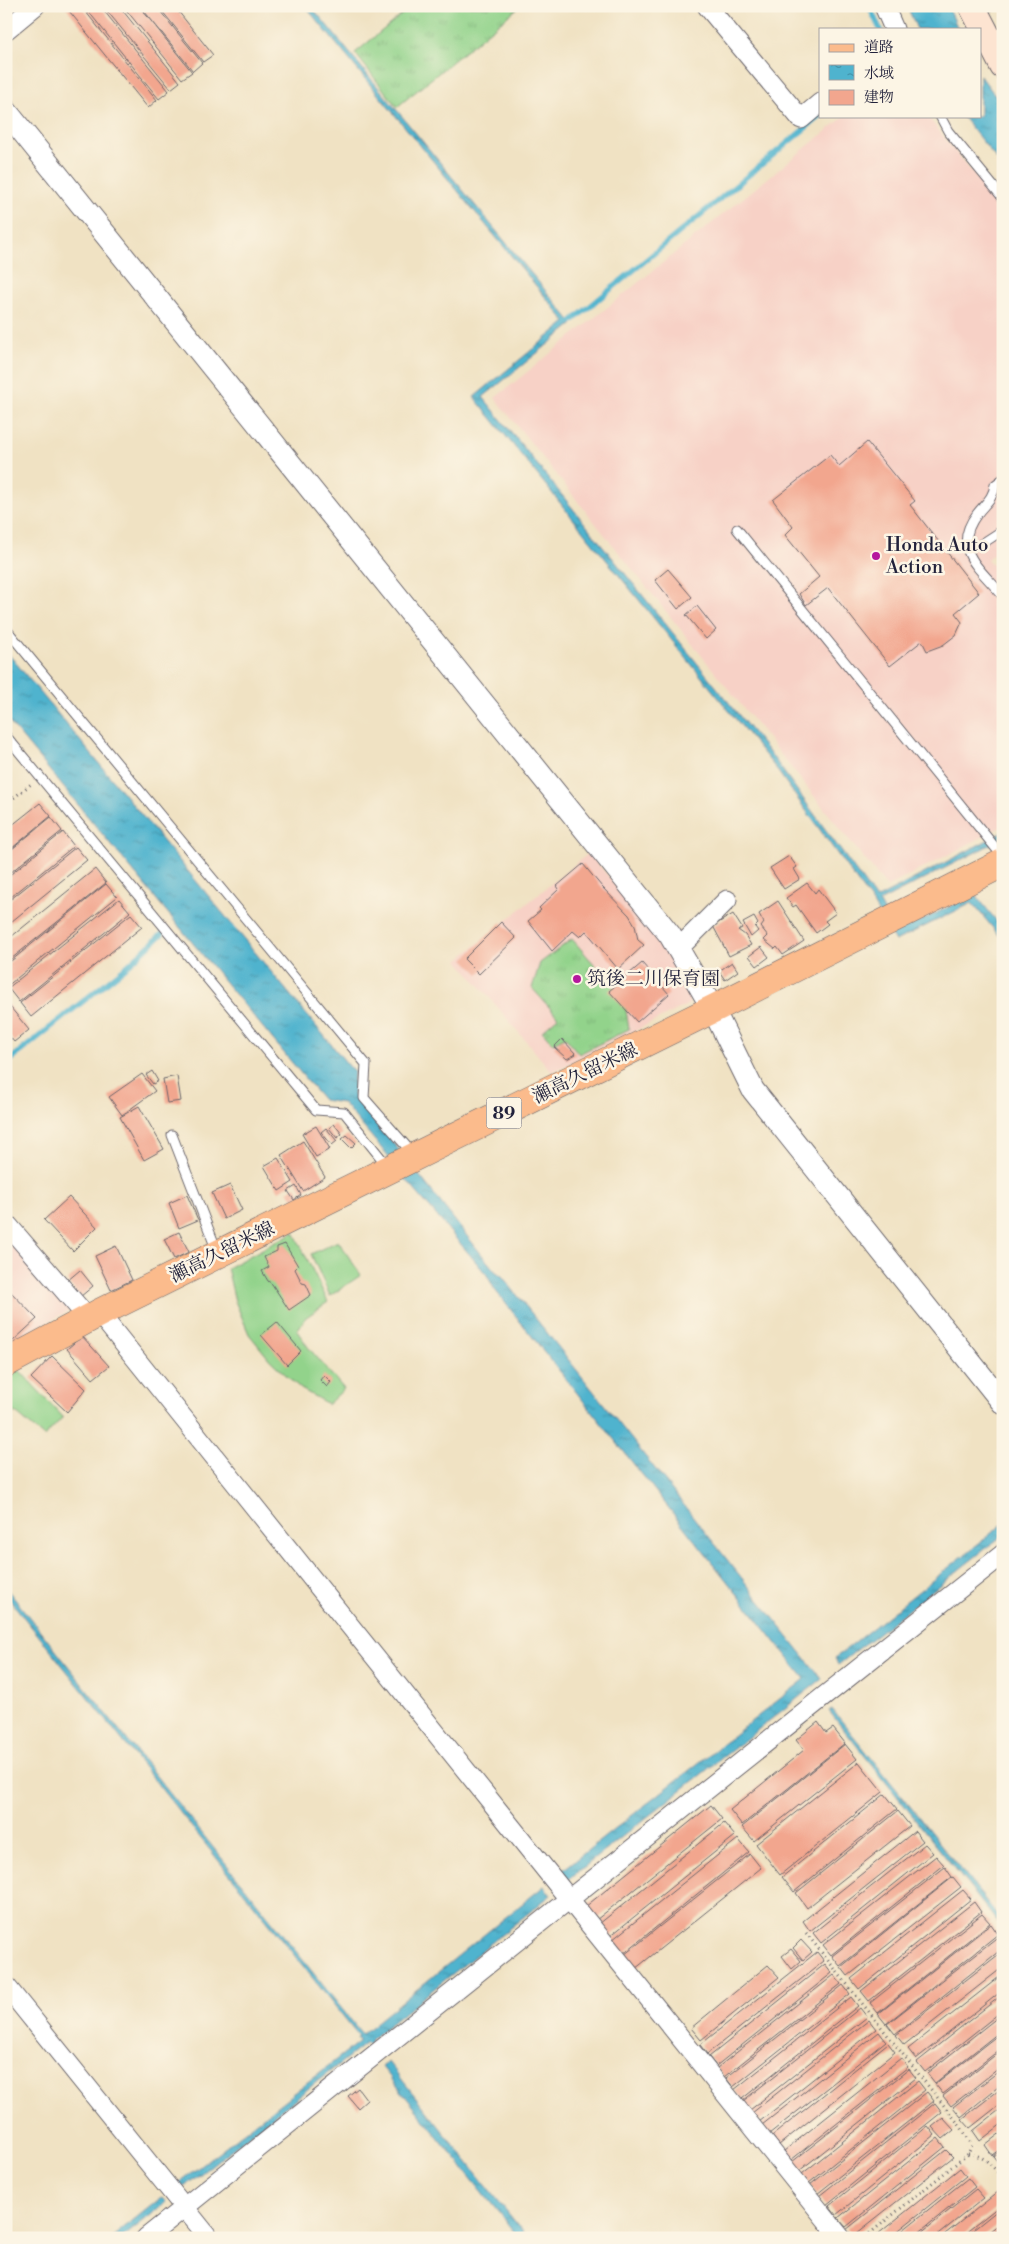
<svg xmlns="http://www.w3.org/2000/svg" width="1009" height="2244" font-family="'Libre Bodoni','Noto Serif JP',serif">
  <style>
    .built { fill: #f7d1c6 }
    .grass { fill: url(#grass-tufts); stroke: #5a7a63 }
    .garden { fill: #92d38b; stroke: #5a7a63 }
    .water { fill: url(#water-ripples); stroke: #386a84 }
    .lines { fill: none; stroke-linecap: round; stroke-linejoin: round }
    .stream { stroke: #4fb3ce; stroke-width: 5.5 }
    .building { fill: #f2a68e }
    .service-casing { stroke: #6a656b; stroke-width: 11 }
    .minor-casing { stroke: #6a656b; stroke-width: 21 }
    .tertiary-casing { stroke: #6a656b; stroke-width: 24 }
    .secondary-casing { stroke: #6a656b; stroke-width: 28 }
    .primary-casing { stroke: #6a656b; stroke-width: 29 }
    .path { stroke: #6a656b; stroke-width: 3; stroke-dasharray: 1 4; stroke-linecap: butt }
    .service { stroke: #fff; stroke-width: 9 }
    .minor { stroke: #fff; stroke-width: 19 }
    .tertiary { stroke: #fff; stroke-width: 22 }
    .secondary { stroke: #fde4d1; stroke-width: 26 }
    .primary { stroke: #fbbb8c; stroke-width: 28 }
    .poi-dot { fill: #b5179e; stroke: #fcf5e5; stroke-width: 2 }
    .labels { text-anchor: middle; dominant-baseline: central; stroke-width: 5; stroke-linejoin: round; paint-order: stroke }
    .shield { fill: #fcf5e5; stroke: #63616e; stroke-width: 1 }
    .shield-label { font-size: 18px; font-weight: bold; fill: #22223b }
    .poi-label { font-size: 19px; fill: #22223b; stroke: #fcf5e5; text-anchor: start }
    .street-label { font-size: 19px; fill: #22223b; stroke: #fcf5e5 }
  </style>
  <defs>
    <pattern id="grass-tufts" width="24" height="20" patternUnits="userSpaceOnUse" patternTransform="scale(1.25)"><rect width="24" height="20" fill="#92d38b"/><path d="M3 7l-1-3M5 7V3M7 7l1-3M15 17l-1-3M17 17v-4M19 17l1-3" fill="none" stroke="#7eb579"/></pattern>
    <pattern id="water-ripples" width="26" height="14" patternUnits="userSpaceOnUse" patternTransform="scale(1.25)"><rect width="26" height="14" fill="#4fb3ce"/><path d="M2 4q2-2 4 0t4 0M15 11q2-2 4 0t4 0" fill="none" stroke="#4191a8"/></pattern>
  </defs>
  <rect width="100%" height="100%" fill="#fcf5e5"/>
  <filter id="ink" filterUnits="userSpaceOnUse"><feTurbulence type="fractalNoise" baseFrequency=".02" numOctaves="2"/><feDisplacementMap in="SourceGraphic" scale="10" xChannelSelector="R" yChannelSelector="G"/><feConvolveMatrix kernelMatrix="1 2 1 2 8 2 1 2 1" color-interpolation-filters="sRGB"/></filter>
  <filter id="wash" filterUnits="userSpaceOnUse"><feTurbulence type="fractalNoise" baseFrequency=".0096" numOctaves="4" result="noise"/><feDisplacementMap in="SourceGraphic" scale="20" xChannelSelector="R" yChannelSelector="G"/><feGaussianBlur stdDeviation="1.12" result="paint"/><feColorMatrix in="noise" values="0 0 0 0 0 0 0 0 0 0 0 0 0 0 0 0 0 1.4 0 .05"/><feComposite in="paint" operator="in"/></filter>
  <g filter="url(#wash)">
    <rect width="100%" height="100%" fill="#f0e2c3"/>
    <!-- built -->
    <g class="built">
      <path d="M845,116H927L1003,211V548L987,559L1003,579V826L887,887L495,398Z"/>
      <path d="M589,853L654,931L691,997L689,1004L552,1072L458,960Z"/>
      <path d="M6,1239L70,1310L6,1344Z"/>
    </g>
    <!-- grass -->
    <g class="grass">
      <path d="M412,6H520L397,107L355,53Z"/>
      <path d="M572,939L624,998L629,1029L579,1054L565,1037L553,1043L542,1031L558,1017L532,988L540,963Z"/>
    </g>
    <!-- garden -->
    <g class="garden">
      <path d="M294,1232L328,1302L305,1318L297,1331L308,1347L344,1389L328,1404L301,1389L270,1360L249,1334L235,1301L227,1268Z"/>
      <path d="M338,1241L361,1275L330,1296L311,1254Z"/>
      <path d="M19,1370L63,1417L44,1437L15,1412L6,1421V1377Z"/>
    </g>
    <!-- water -->
    <g class="water">
      <path d="M305,6H311L573,324L483,397L775,760L876,899L1003,832V838L879,902L896,933L975,894L1003,929V940L972,903L895,941L872,902L774,766L474,397L566,322Z"/>
      <path d="M907,6H948L958,29H917Z"/>
      <path d="M980,75L1003,106V167L962,116H980Z"/>
      <path d="M6,651L354,1072L353,1095C403,1152 447,1212 495,1271L502,1276L822,1679L565,1882L559,1873L805,1679L495,1290L487,1275L391,1162L388,1156L343,1103L323,1100L6,718Z"/>
      <path d="M1003,1524V1535L838,1665L835,1658Z"/>
      <path d="M6,1588L362,2034L544,1886L551,1895L370,2040L371,2042L368,2045L366,2043L180,2190L176,2185L360,2041L357,2037L359,2036L6,1595Z"/>
      <path d="M832,1709L1003,1922V1929L829,1711Z"/>
      <path d="M388,2062L528,2238H519L382,2067Z"/>
      <path d="M162,2197L167,2202L122,2238H111Z"/>
    </g>
    <g class="lines">
      <!-- stream -->
      <g class="stream">
        <path d="M869,6L880,29"/>
        <path d="M571,322L820,116"/>
        <path d="M6,1063L126,967L162,934"/>
      </g>
    </g>
    <g id="blocks">
      <!-- building -->
      <g class="building">
        <path d="M65,6H81L157,100L148,108Z"/>
        <path d="M84,6H100L169,91L159,99Z"/>
        <path d="M103,6H119L180,82L171,89Z"/>
        <path d="M123,6H139L192,72L182,79Z"/>
        <path d="M140,6H156L202,63L193,71Z"/>
        <path d="M158,6H174L213,55L203,62Z"/>
        <path d="M867,442L915,501L910,505L979,593L955,613L962,622L956,635L943,645L927,651L922,641L890,666L828,588L806,605L799,594L819,577L785,535L793,527L773,500L830,455L839,466Z"/>
        <path d="M668,569L692,597L678,609L655,580Z"/>
        <path d="M697,606L716,630L706,639L686,615Z"/>
        <path d="M40,803L51,816L6,853V830Z"/>
        <path d="M51,817L62,831L6,876V854Z"/>
        <path d="M63,832L74,846L6,901V878Z"/>
        <path d="M76,847L87,860L6,926V903Z"/>
        <path d="M789,856L797,867L794,869L800,879L784,889L770,868Z"/>
        <path d="M583,864L602,887L629,915L635,925L638,940L644,945L618,969L586,931L580,937L573,931L552,951L528,921L541,910L539,908L559,889L557,886Z"/>
        <path d="M95,869L106,883L6,963V941Z"/>
        <path d="M807,883L815,893L818,889L836,913L825,921L828,924L816,933L796,905L793,907L786,898Z"/>
        <path d="M106,884L117,897L6,987V965Z"/>
        <path d="M119,899L130,912L19,1002L8,988Z"/>
        <path d="M778,901L804,941L783,955L777,947L775,949L764,940L768,936L761,927L764,923L759,914Z"/>
        <path d="M131,914L142,927L31,1017L20,1003Z"/>
        <path d="M733,914L742,928L738,930L745,935L751,945L729,956L713,926Z"/>
        <path d="M754,917L758,924L755,927L758,931L751,937L743,923Z"/>
        <path d="M501,922L516,938L479,974L464,959Z"/>
        <path d="M761,947L769,957L757,966L749,956Z"/>
        <path d="M732,962L738,971L725,980L719,971Z"/>
        <path d="M642,963L669,994L637,1022L609,991Z"/>
        <path d="M6,1002L29,1030L14,1042L6,1032Z"/>
        <path d="M562,1039L576,1054L567,1059L554,1047Z"/>
        <path d="M152,1071L158,1081L153,1084L146,1075Z"/>
        <path d="M142,1074L155,1091L122,1115L109,1097Z"/>
        <path d="M177,1076L181,1101L167,1103L163,1079Z"/>
        <path d="M139,1106L164,1149L144,1160L120,1117Z"/>
        <path d="M334,1124L342,1134L337,1138L329,1128Z"/>
        <path d="M316,1126L330,1149L316,1157L302,1134Z"/>
        <path d="M326,1128L337,1141L332,1145L321,1132Z"/>
        <path d="M347,1135L356,1143L351,1148L342,1139Z"/>
        <path d="M303,1141L325,1177L303,1191L281,1155Z"/>
        <path d="M278,1158L293,1182L279,1191L264,1166Z"/>
        <path d="M230,1185L242,1210L224,1219L212,1193Z"/>
        <path d="M296,1186L301,1195L294,1200L288,1191Z"/>
        <path d="M187,1195L198,1220L179,1228L169,1203Z"/>
        <path d="M69,1197L97,1227L73,1251L44,1220Z"/>
        <path d="M179,1232L189,1252L174,1259L164,1239Z"/>
        <path d="M285,1244L298,1266L295,1269L302,1283L306,1284L311,1295L289,1310L272,1284L268,1281L262,1271L269,1267L264,1257L277,1251V1247Z"/>
        <path d="M116,1246L132,1280L111,1290L95,1256Z"/>
        <path d="M80,1270L93,1286L80,1297L67,1281Z"/>
        <path d="M6,1287L37,1319L13,1341L6,1334Z"/>
        <path d="M277,1322L301,1351L287,1365L261,1335Z"/>
        <path d="M82,1336L109,1366L93,1379L67,1349Z"/>
        <path d="M52,1356L86,1389L67,1412L31,1378Z"/>
        <path d="M324,1375L331,1382L327,1387L320,1380Z"/>
        <path d="M818,1722L826,1733L833,1728L845,1743L742,1825L730,1810L804,1750L796,1740Z"/>
        <path d="M845,1744L857,1759L754,1841L742,1827Z"/>
        <path d="M859,1762L883,1792L780,1875L756,1844Z"/>
        <path d="M885,1794L897,1809L794,1892L782,1877Z"/>
        <path d="M711,1805L722,1819L596,1920L585,1907Z"/>
        <path d="M898,1811L910,1826L807,1908L796,1893Z"/>
        <path d="M724,1823L735,1836L609,1937L599,1924Z"/>
        <path d="M915,1831L923,1841L810,1931L803,1921Z"/>
        <path d="M738,1839L749,1852L623,1954L612,1940Z"/>
        <path d="M925,1844L933,1853L821,1943L813,1933Z"/>
        <path d="M750,1854L761,1868L635,1969L624,1955Z"/>
        <path d="M936,1856L944,1865L831,1955L823,1945Z"/>
        <path d="M945,1867L952,1877L840,1966L832,1956Z"/>
        <path d="M953,1877L961,1887L848,1976L841,1967Z"/>
        <path d="M963,1890L971,1899L859,1989L851,1979Z"/>
        <path d="M974,1902L981,1912L869,2001L861,1991Z"/>
        <path d="M982,1914L990,1923L878,2013L870,2003Z"/>
        <path d="M991,1924L998,1934L886,2024L878,2014Z"/>
        <path d="M1000,1935L1003,1939V1948L895,2034L887,2024Z"/>
        <path d="M801,1940L812,1952L803,1960L793,1948Z"/>
        <path d="M791,1949L801,1961L792,1969L782,1956Z"/>
        <path d="M1003,1951V1967L904,2045L896,2035Z"/>
        <path d="M817,1952L824,1961L707,2054L700,2045Z"/>
        <path d="M825,1964L832,1973L716,2066L709,2057Z"/>
        <path d="M768,1965L779,1977L701,2040L691,2028Z"/>
        <path d="M1003,1974V1990L916,2059L908,2049Z"/>
        <path d="M834,1975L841,1984L724,2077L717,2068Z"/>
        <path d="M843,1985L850,1994L733,2087L726,2078Z"/>
        <path d="M1003,1994V2010L925,2072L917,2062Z"/>
        <path d="M851,1997L858,2006L742,2099L734,2090Z"/>
        <path d="M860,2008L867,2017L750,2110L743,2101Z"/>
        <path d="M1003,2013V2029L935,2083L927,2073Z"/>
        <path d="M869,2020L876,2029L759,2122L752,2113Z"/>
        <path d="M1003,2031V2047L943,2094L935,2084Z"/>
        <path d="M879,2032L886,2041L769,2134L762,2125Z"/>
        <path d="M888,2043L895,2052L779,2145L772,2136Z"/>
        <path d="M1003,2049V2065L951,2106L943,2096Z"/>
        <path d="M901,2058L908,2067L791,2160L784,2151Z"/>
        <path d="M1003,2068V2083L961,2117L953,2107Z"/>
        <path d="M909,2069L916,2078L799,2171L792,2162Z"/>
        <path d="M918,2081L925,2090L809,2183L802,2174Z"/>
        <path d="M1003,2087V2102L970,2128L962,2119Z"/>
        <path d="M358,2088L367,2100L358,2108L348,2096Z"/>
        <path d="M927,2092L934,2101L817,2194L810,2185Z"/>
        <path d="M935,2103L942,2112L826,2205L819,2196Z"/>
        <path d="M1003,2107V2123L980,2141L973,2131Z"/>
        <path d="M943,2118L954,2130L943,2139L932,2127Z"/>
        <path d="M928,2126L935,2135L836,2215L829,2206Z"/>
        <path d="M1003,2131V2147L992,2155L985,2145Z"/>
        <path d="M938,2138L945,2147L846,2227L838,2218Z"/>
        <path d="M1003,2148V2165L1001,2166L993,2156Z"/>
        <path d="M946,2150L953,2157L852,2237L846,2230Z"/>
        <path d="M960,2168L966,2176L889,2238H873Z"/>
        <path d="M968,2178L975,2187L912,2238H893Z"/>
        <path d="M1003,2188V2203L959,2238H940Z"/>
        <path d="M976,2189L984,2198L934,2238H915Z"/>
        <path d="M1003,2206V2221L981,2238H963Z"/>
        <path d="M1003,2224V2238H986Z"/>
      </g>
    </g>
  </g>
  <g filter="url(#ink)">
    <use href="#blocks" fill-opacity="0" stroke="#6a656b" stroke-width="1"/>
    <g class="lines">
      <defs>
        <g id="service">
          <path d="M940,116L948,131L1003,198"/>
          <path d="M1003,479L995,485C993,499 985,503 977,514C950,550 980,568 1003,596"/>
          <path d="M737,529L1003,857"/>
          <path d="M980,545L1003,530"/>
          <path d="M6,629L366,1064L364,1098L414,1155"/>
          <path d="M6,736L316,1110L344,1112L389,1168"/>
          <path d="M172,1135L217,1251"/>
        </g>
        <g id="minor">
          <path d="M707,6L801,119L820,103"/>
          <path d="M884,6L894,29"/>
          <path d="M6,30L35,6"/>
          <path d="M678,949L727,900"/>
          <path d="M6,1223L88,1318"/>
          <path d="M99,1313L841,2238"/>
          <path d="M6,1986L209,2238"/>
          <path d="M146,2238L568,1900L1003,1554"/>
        </g>
        <path id="tertiary" d="M6,111L670,935L713,1009L753,1090L1003,1403"/>
        <path id="secondary" d="M972,6L1003,66"/>
        <path id="primary" d="M6,1363L99,1313L713,1009L1003,863"/>
      </defs>
      <!-- service casing -->
      <use href="#service" class="service-casing"/>
      <!-- minor casing -->
      <use href="#minor" class="minor-casing"/>
      <!-- tertiary casing -->
      <use href="#tertiary" class="tertiary-casing"/>
      <!-- secondary casing -->
      <use href="#secondary" class="secondary-casing"/>
      <!-- primary casing -->
      <use href="#primary" class="primary-casing"/>
      <!-- path -->
      <g class="path">
        <path d="M6,804L31,784"/>
        <path d="M806,1933L961,2127L972,2145L968,2154L864,2238"/>
        <path d="M968,2154C985,2155 992,2166 1003,2179"/>
      </g>
      <!-- service -->
      <use href="#service" class="service"/>
      <!-- minor -->
      <use href="#minor" class="minor"/>
      <!-- tertiary -->
      <use href="#tertiary" class="tertiary"/>
      <!-- secondary -->
      <use href="#secondary" class="secondary"/>
      <!-- primary -->
      <use href="#primary" class="primary"/>
    </g>
  </g>
  <!-- markers -->
  <g class="poi-dot">
    <circle cx="876" cy="556" r="5"/>
    <circle cx="577" cy="979" r="5"/>
  </g>
  <g class="labels">
    <!-- shield labels -->
    <rect class="shield" x="486.5" y="1097.5" width="35" height="31" rx="4"/>
    <g class="shield-label">
      <text x="504" y="1113">89</text>
    </g>
    <!-- poi labels -->
    <g class="poi-label">
      <text x="886" y="545">Honda Auto<tspan x="886" dy="22">Action</tspan></text>
      <text x="587" y="979">筑後二川保育園</text>
    </g>
    <!-- street labels -->
    <g class="street-label">
      <text transform="translate(585 1073) rotate(-26)">瀬高久留米線</text>
      <text transform="translate(222 1252) rotate(-26)">瀬高久留米線</text>
    </g>
  </g>
  <!-- margin -->
  <rect width="1009" height="2244" fill="none" stroke="#fcf5e5" stroke-width="25"/>
  <!-- legend -->
  <rect x="819" y="28" width="162" height="90" fill="#fcf5e5" stroke="#a5a1a1"/>
  <rect x="829" y="44" width="25" height="8" fill="#fbbb8c" stroke="#a5a1a1"/>
  <text x="864" y="52" font-size="15" fill="#22223b">道路</text>
  <rect x="829" y="65" width="25" height="15" fill="url(#water-ripples)" stroke="#a5a1a1"/>
  <text x="864" y="78" font-size="15" fill="#22223b">水域</text>
  <rect x="829" y="90" width="25" height="15" fill="#f2a68e" stroke="#a5a1a1"/>
  <text x="864" y="102" font-size="15" fill="#22223b">建物</text>
</svg>
